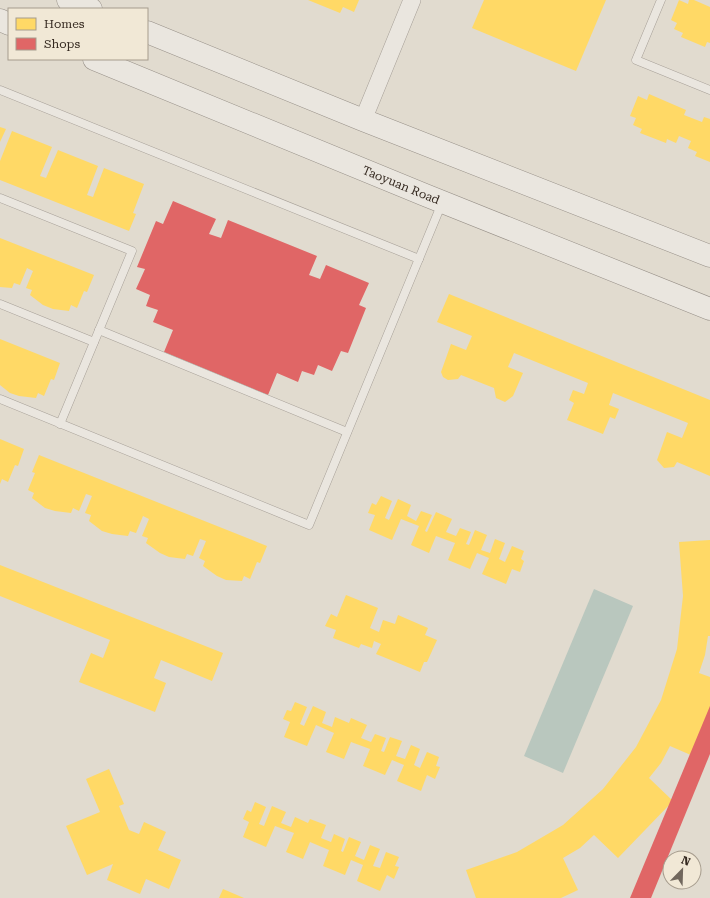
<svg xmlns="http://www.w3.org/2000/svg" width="710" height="898" font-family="'Roboto Serif',serif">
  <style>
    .water { fill: #b9c7be }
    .homes { fill: #ffd966 }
    .shops { fill: #e06666 }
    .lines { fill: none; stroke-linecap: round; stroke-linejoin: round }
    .lane-casing { stroke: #a7a098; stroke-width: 9 }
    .street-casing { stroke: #a7a098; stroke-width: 18 }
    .secondary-casing { stroke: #979088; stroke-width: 23 }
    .lane { stroke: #eae6df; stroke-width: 8 }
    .street { stroke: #eae6df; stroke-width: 17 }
    .secondary { stroke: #eae6df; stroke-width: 22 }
    .labels { text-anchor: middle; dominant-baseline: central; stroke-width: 4; stroke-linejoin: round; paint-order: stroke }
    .street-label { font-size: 12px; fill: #352920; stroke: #f1e8d6 }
  </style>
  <rect width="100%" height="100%" fill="#e1dbcf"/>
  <!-- water -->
  <path class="water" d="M594,589L633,606L563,773L524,756Z"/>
  <!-- homes -->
  <g class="homes">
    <path d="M308,0H359L354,12L343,7L340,13Z"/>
    <path d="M484,0H606L576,71L472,28Z"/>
    <path d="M679,0L688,4L689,0H694L710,7V43L707,42L705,47L681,37L683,33L674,29L677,23L671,20Z"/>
    <path d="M649,94L686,110L684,115L702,122L704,117L710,119V162L695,156L697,152L688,148L691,141L679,136L676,143L667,139L666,143L640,133L642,129L633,125L636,118L630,116L638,96L647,100Z"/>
    <path d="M0,127L6,129L0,142Z"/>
    <path d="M12,131L52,147L40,176L46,178L58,150L98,166L87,195L93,197L104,168L144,184L133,213L136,214L129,231L0,180V161Z"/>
    <path d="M0,238L94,275L87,292L84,291L77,308L71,305L69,311L53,309L43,305L30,295L32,290L26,288L33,271L27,268L20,285L14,283L12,288L0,287Z"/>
    <path d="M449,294L710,400V476L677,462L674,467L664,468L657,460L667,432L682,438L688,423L613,393L609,405L619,409L615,419L610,417L603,434L567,420L574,403L569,400L573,390L584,394L588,383L514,353L508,367L523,373L513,396L505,402L496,398L494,388L461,375L458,379L448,380L443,377L441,372L451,344L466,350L472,336L437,322Z"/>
    <path d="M0,339L60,363L54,380L51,379L44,396L38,393L36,398L19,396L10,393L0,385Z"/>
    <path d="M0,439L24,449L18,466L15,465L8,482L2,479L0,484Z"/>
    <path d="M39,455L267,546L260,563L257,562L250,579L244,576L242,581L226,580L217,576L203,566L205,561L199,558L206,541L200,539L193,556L187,554L185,559L169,557L160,553L146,543L148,538L142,536L149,519L143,516L136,533L130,531L128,536L112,534L102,531L89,521L91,515L85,513L92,496L86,494L79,511L73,508L71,513L55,511L45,508L32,498L34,493L28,490L35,473L32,472Z"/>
    <path d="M381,496L392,501L385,518L389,520L398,499L411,505L407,516L416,521L421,511L432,515L425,531L427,532L436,512L452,519L446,532L456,536L460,528L471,532L466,544L469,545L475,530L487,535L481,550L490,553L495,539L505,543L499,559L505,562L512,546L524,551L521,559L524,561L520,572L512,569L506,584L482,574L489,558L477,553L470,569L448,560L455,543L436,536L429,553L411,545L419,526L401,519L392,540L369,530L375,515L368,513L372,503L376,505Z"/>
    <path d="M710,540V636H708L705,655L699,673L710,677V735L700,759L670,746L661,763L649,778L673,801L618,858L594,835L580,848L563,858L578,890L561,898H476L466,870L517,852L563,825L603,789L636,747L661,700L677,649L683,596L679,542Z"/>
    <path d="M0,565L223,653L212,681L161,660L154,678L166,683L155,712L79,682L91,653L103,658L110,640L0,596Z"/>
    <path d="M346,595L378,608L370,628L379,632L383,620L395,624L398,615L428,628L425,635L437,640L427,662H424L420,672L376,654L381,644L374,641L372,648L361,644L359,648L333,638L336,630L325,626L331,614L337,617Z"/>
    <path d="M295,702L307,707L300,724L304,726L313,706L326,712L322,723L332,727L335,717L349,723L351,718L367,725L361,738L371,742L375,734L386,738L381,751L384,752L390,737L402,741L396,756L405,759L411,745L420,749L414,765L420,768L427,752L439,757L436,766L440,767L435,779L427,775L421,791L397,781L404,765L392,760L385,775L363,766L370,749L351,742L344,759L326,752L334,733L316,725L307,746L284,737L290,722L283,719L287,710L291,711Z"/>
    <path d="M109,769L124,804L119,806L129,830L139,834L144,822L166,832L158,850L181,860L169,889L146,879L140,894L107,880L113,864L87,875L66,826L100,812L86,779Z"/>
    <path d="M255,802L266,807L259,824L264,826L272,806L286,812L281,823L291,827L295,817L308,823L310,819L326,825L321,838L331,842L334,834L345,839L341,851L343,852L349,837L361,842L355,856L364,860L370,845L380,849L373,866L380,868L386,852L399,857L395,866L399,867L394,879L387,875L380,891L357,881L363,865L351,860L345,875L323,866L329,850L310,842L303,859L286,852L294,833L275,826L266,847L243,837L249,822L243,819L247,810L251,812Z"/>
    <path d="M223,889L244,898H219Z"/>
  </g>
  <!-- shops -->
  <g class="shops">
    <path d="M173,201L216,219L209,234L221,238L228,220L317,256L309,275L320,279L326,265L369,283L359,305L366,308L348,353L341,351L332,371L318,365L314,375L302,371L298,382L277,373L268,395L164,352L173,330L153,322L158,310L146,306L150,295L136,289L145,269L137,267L156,221L163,224Z"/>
    <path d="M710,706V754L651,898H630Z"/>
  </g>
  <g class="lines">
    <defs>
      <g id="lane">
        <path d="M661,0L636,60L710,90"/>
        <path d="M0,90L419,259"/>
        <path d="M0,198L132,251L60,424"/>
        <path d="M0,304L94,342"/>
        <path d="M99,330L347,432"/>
        <path d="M0,399L309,525L442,203"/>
      </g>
      <path id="street" d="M363,120L412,0"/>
      <g id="secondary">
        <path d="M68,0L91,9"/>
        <path d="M0,20L9,24"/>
        <path d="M147,32L363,120L710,256"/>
        <path id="s1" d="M94,59L425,195L710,309"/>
      </g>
    </defs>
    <!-- lane casing -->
    <use href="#lane" class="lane-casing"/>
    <!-- street casing -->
    <use href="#street" class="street-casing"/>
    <!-- secondary casing -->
    <use href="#secondary" class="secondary-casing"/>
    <!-- lane -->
    <use href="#lane" class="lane"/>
    <!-- street -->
    <use href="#street" class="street"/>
    <!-- secondary -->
    <use href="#secondary" class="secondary"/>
  </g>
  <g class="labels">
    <!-- street labels -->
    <g class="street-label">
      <text stroke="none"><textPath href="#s1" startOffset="332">Taoyuan Road</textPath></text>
    </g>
  </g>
  <!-- legend -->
  <rect x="8" y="8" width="140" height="52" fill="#f1e8d6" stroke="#a69c8d"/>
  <rect x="16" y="18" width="20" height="12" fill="#ffd966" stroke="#a69c8d"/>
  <text x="44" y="28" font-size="12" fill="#352920">Homes</text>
  <rect x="16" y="38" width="20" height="12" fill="#e06666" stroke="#a69c8d"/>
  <text x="44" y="48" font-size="12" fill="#352920">Shops</text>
  <!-- north arrow -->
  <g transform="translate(682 870) rotate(23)"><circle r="19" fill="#f1e8d6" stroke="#a69c8d"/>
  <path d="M0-3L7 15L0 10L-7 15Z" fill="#71675d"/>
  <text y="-6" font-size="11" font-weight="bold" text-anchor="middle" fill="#352920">N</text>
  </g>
</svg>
